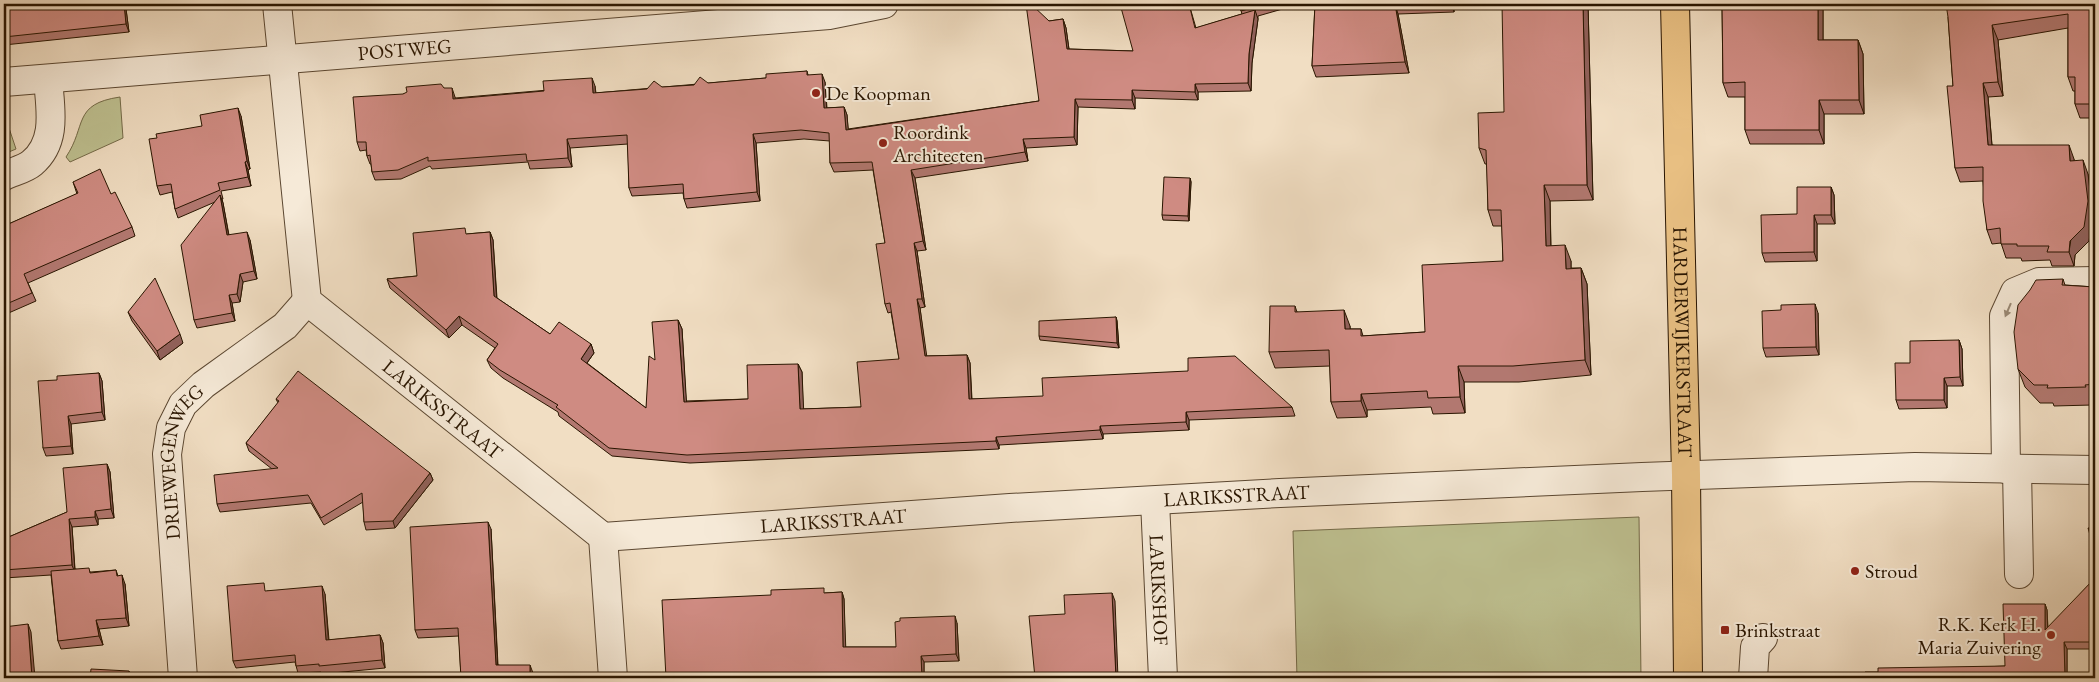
<svg xmlns="http://www.w3.org/2000/svg" width="2099" height="682" font-family="'EB Garamond',serif">
  <style>
    .green { fill: #bec090; stroke: #746a48 }
    .lines { fill: none; stroke-linecap: round; stroke-linejoin: round }
    .minor-casing { stroke: #5b4731; stroke-width: 30 }
    .major-casing { stroke: #291500; stroke-width: 30 }
    .minor { stroke: #f6ead8; stroke-width: 28 }
    .major { stroke: #e8bf82; stroke-width: 28 }
    .wall { fill: #b27870; stroke: #291500 }
    .shaded-wall { fill: #91615b; stroke: #291500 }
    .building { fill: #cf8b82; stroke: #291500 }
    .oneway { fill: #9a8a77 }
    .poi-dot { fill: #8f2418; stroke: #f6ead8; stroke-width: 2 }
    .labels { text-anchor: middle; dominant-baseline: central; stroke-width: 4; stroke-linejoin: round; paint-order: stroke }
    .street-label { font-size: 20px; fill: #291500; stroke: #f6ead8 }
    .poi-label { font-size: 20px; fill: #291500; stroke: #f6ead8; text-anchor: start }
  </style>
  <rect width="100%" height="100%" fill="#f1dec3"/>
  <filter id="stains"><feTurbulence type="fractalNoise" baseFrequency=".004" numOctaves="4"/><feColorMatrix values="0 0 0 0 .2 0 0 0 0 .09 0 0 0 0 .02 0 0 0 .5 -.17"/></filter>
  <radialGradient id="worn" r=".72"><stop offset=".6" stop-color="#630" stop-opacity="0"/><stop offset="1" stop-color="#630" stop-opacity=".3"/></radialGradient>
  <!-- green -->
  <g class="green">
    <path d="M120,97L123,138L70,162L66,157C87,126 72,104 120,97Z"/>
    <path d="M4,113L16,149L4,154Z"/>
    <path d="M2090,502H2095V553L2091,549Z"/>
    <path d="M1639,517L1641,678H1297L1293,531Z"/>
  </g>
  <g class="lines">
    <defs>
      <g id="minor">
        <path id="s1" d="M277,4L307,301L603,537L1010,508L1280,493L1642,477L1915,467L2095,470"/>
        <path id="s2" d="M4,82L829,15L884,4"/>
        <path d="M4,176C12,172 25,169 32,163C58,141 50,108 48,79"/>
        <path d="M2006,469L2004,316L2015,292L2039,282L2095,281"/>
        <path d="M2017,469L2019,574"/>
        <path id="s3" d="M1155,501L1163,678"/>
        <path d="M603,537L613,678"/>
        <path id="s4" d="M183,678L167,454L171,428L183,404L203,385L285,326L307,301"/>
        <path d="M1753,678L1755,647L1763,638"/>
      </g>
      <g id="major">
        <path id="s5" d="M1675,4L1686,475L1688,678"/>
      </g>
    </defs>
    <!-- minor casing -->
    <use href="#minor" class="minor-casing"/>
    <!-- major casing -->
    <use href="#major" class="major-casing"/>
    <!-- minor -->
    <use href="#minor" class="minor"/>
    <!-- major -->
    <use href="#major" class="major"/>
  </g>
  <!-- wall -->
  <g class="wall">
    <path d="M4,4H168L126,9L129,32L4,45Z"/>
    <path d="M326,4H359V6L327,8Z"/>
    <path d="M1189,4L1196,28L1242,14L1239,4H1285L1286,8L1258,16V19L1252,63L1251,91L1198,92V100L1135,98V109L1078,107L1077,145L1026,148L1028,161L915,178L926,250L917,251L925,307L920,308L926,356L967,355L970,363L972,399L1292,407L1295,416L1189,420V430L1103,434V439L999,445V449L690,463L612,456L559,416L558,412L503,378L491,368L487,360L495,348L462,325L449,338L390,288L387,279L417,276L467,234L490,232L493,240L497,298L550,334L591,344L594,353L587,363L646,408L655,360L678,320L682,329L686,401L748,399L798,364L802,372L803,409L861,407L899,359L891,312L888,313L885,304V243L873,170L834,172L830,163V141L804,139L756,143L760,201L687,208L684,199L683,193L632,196L629,188L628,144L570,148L572,167L530,169L528,162L432,169L430,166L401,179L375,180L372,172L371,164H370L367,156L366,150L360,151L357,142L403,94L444,88L455,97V98L595,86L596,93L766,78L807,71L808,75L825,82L827,108L844,107L847,115L848,129L1039,101L1049,21L1063,19L1066,28L1069,49L1133,51Z"/>
    <path d="M1315,4H1454V12L1398,14L1409,73L1316,77L1312,66Z"/>
    <path d="M1588,4L1593,200L1550,201L1551,246L1571,261V268H1581L1587,284L1591,375L1519,382H1464L1465,413L1433,414L1431,407L1367,410V417L1337,418L1331,402L1330,366L1275,368L1269,352L1295,306L1297,312L1350,326V329H1361L1363,336L1425,332L1503,261L1502,226H1493L1488,210L1487,164H1485L1479,148L1504,112Z"/>
    <path d="M1722,4H1823V40H1858L1863,54L1864,114H1824V144H1750L1745,130V97H1728L1723,83Z"/>
    <path d="M2095,4V118H2080L2075,104V91H2073L2068,77V28L1998,40L2003,96L1988,97L1992,145L2074,159V161L2088,174L2093,215L2089,241L2075,255L2074,266H2052L2050,260L2022,261L2021,258H2006L2001,243L1992,244L1987,230L1983,181L1960,182L1955,168L1953,86L1948,17Z"/>
    <path d="M241,116L250,169L248,170L251,186L221,191L223,199H222L223,203L229,235L250,240L257,279L243,282L240,302L232,303L235,321L197,328L194,320L215,202L178,218L175,209L172,192L160,195L157,186L202,126Z"/>
    <path d="M1190,178L1191,182L1189,221L1163,220L1162,215Z"/>
    <path d="M73,182L111,194L132,227L135,236L28,283L36,301L4,315V236H5L4,231V226L77,194Z"/>
    <path d="M1831,187L1834,195L1835,224H1817V261L1765,262L1762,253L1797,214Z"/>
    <path d="M2063,279L2065,285L2095,287V402H2092V405L2054,406L2053,403H2040L2025,387L2018,369Z"/>
    <path d="M128,312L183,343L160,360L132,321Z"/>
    <path d="M1818,313L1819,355L1766,357L1763,348Z"/>
    <path d="M1116,317L1117,321L1119,348L1040,340L1039,336Z"/>
    <path d="M1959,340L1962,349L1963,386H1947V408L1899,409L1896,400L1910,363Z"/>
    <path d="M99,373L102,381L105,420L71,424L73,454L46,456L43,448L57,380Z"/>
    <path d="M276,399L430,473L433,480L395,528L366,530L364,522L363,502L324,525L311,503L220,512L217,504L272,469L249,451L246,443L278,403Z"/>
    <path d="M107,464L110,472L114,518L98,519V525L72,527L75,569L91,572L116,570L118,576L125,584L129,626L99,629L103,645L61,649L58,641L51,575L4,578V539L67,512Z"/>
    <path d="M2088,528L2095,530V540L2090,535Z"/>
    <path d="M491,529L498,665L533,673V678H461L459,636L418,638L415,630Z"/>
    <path d="M2095,578V649H2067V678L1878,672L2005,666L2045,604L2047,610L2048,628Z"/>
    <path d="M267,591L325,594L329,640L380,635L383,643L385,668L322,674L321,672L298,673L295,662L236,668L233,661Z"/>
    <path d="M842,592L844,599L845,647H896L957,623L959,661L924,662V678H666L825,593Z"/>
  </g>
  <!-- shaded-wall -->
  <g class="shaded-wall">
    <path d="M124,4L126,9L129,32L126,24Z"/>
    <path d="M1395,4L1398,14L1409,73L1405,62Z"/>
    <path d="M1451,4H1454V12Z"/>
    <path d="M1583,4H1588L1593,200L1587,185Z"/>
    <path d="M1818,4H1823V54L1818,40Z"/>
    <path d="M1255,10L1258,19L1252,63L1251,91L1248,83L1249,54Z"/>
    <path d="M1063,19L1066,28L1070,57L1067,49Z"/>
    <path d="M1992,25L1998,40L2003,96L1998,82Z"/>
    <path d="M1858,40L1863,54L1864,114L1859,100Z"/>
    <path d="M822,74L825,82L827,116L824,108Z"/>
    <path d="M592,78L595,86L596,102L593,93Z"/>
    <path d="M1983,83L1988,97L1993,159L1988,145Z"/>
    <path d="M1195,84L1198,92V100L1195,92Z"/>
    <path d="M452,88L455,97L456,107L453,99Z"/>
    <path d="M1132,90L1135,98V109L1132,100Z"/>
    <path d="M1075,99L1078,107L1077,145L1074,137Z"/>
    <path d="M1819,100L1824,114V144L1819,130Z"/>
    <path d="M844,107L847,115L849,138L846,130Z"/>
    <path d="M238,108L241,116L250,169L247,161Z"/>
    <path d="M753,134L756,143L760,201L757,192Z"/>
    <path d="M567,139L570,148L572,167L568,158Z"/>
    <path d="M1023,139L1026,148L1028,161L1025,152Z"/>
    <path d="M2069,145L2074,159L2075,175L2070,161Z"/>
    <path d="M2083,160L2088,174L2093,215L2089,241L2075,255L2074,266L2069,252Z"/>
    <path d="M245,162L248,170L251,186L248,177Z"/>
    <path d="M911,170L915,178L926,250L923,241Z"/>
    <path d="M1190,178L1191,182L1189,221L1188,216Z"/>
    <path d="M1544,185L1550,201L1551,262L1546,246Z"/>
    <path d="M1831,187L1834,195L1835,224L1831,215Z"/>
    <path d="M220,195L223,203L230,243L227,235Z"/>
    <path d="M1814,215L1817,224V261L1814,252Z"/>
    <path d="M247,232L250,240L257,279L254,271Z"/>
    <path d="M490,232L493,240L497,305L494,296Z"/>
    <path d="M914,243L917,251L925,307L922,299Z"/>
    <path d="M1565,245L1571,261V284L1566,269Z"/>
    <path d="M1581,268L1587,284L1591,375L1585,360Z"/>
    <path d="M240,274L243,282L240,302L237,294Z"/>
    <path d="M229,295L232,303L235,321L232,313Z"/>
    <path d="M917,299L920,308L928,365L925,356Z"/>
    <path d="M1815,304L1818,313L1819,355L1816,347Z"/>
    <path d="M1344,310L1350,326L1351,345L1345,329Z"/>
    <path d="M459,316L462,325L449,338L446,330Z"/>
    <path d="M1116,317L1117,321L1119,348L1117,343Z"/>
    <path d="M678,320L682,329L687,410L684,402Z"/>
    <path d="M180,334L183,343L160,360L157,351Z"/>
    <path d="M1959,340L1962,349L1963,386L1960,377Z"/>
    <path d="M591,344L594,353L584,367L581,359Z"/>
    <path d="M967,355L970,363L972,408L969,399Z"/>
    <path d="M798,364L802,372L804,418L800,409Z"/>
    <path d="M1458,366L1464,382L1465,413L1460,397Z"/>
    <path d="M99,373L102,381L105,420L102,412Z"/>
    <path d="M1944,378L1947,386V408L1944,400Z"/>
    <path d="M1361,394L1367,410V417L1361,401Z"/>
    <path d="M1186,412L1189,420V430L1186,422Z"/>
    <path d="M68,416L71,424L73,454L71,446Z"/>
    <path d="M1100,426L1103,434V439L1100,430Z"/>
    <path d="M996,437L999,445V449L996,441Z"/>
    <path d="M107,464L110,472L114,518L111,509Z"/>
    <path d="M430,473L433,480L395,528L393,521Z"/>
    <path d="M95,511L98,519V525L95,517Z"/>
    <path d="M69,519L72,527L75,573L72,565Z"/>
    <path d="M488,522L491,529L498,673L496,665Z"/>
    <path d="M122,575L125,584L129,626L126,618Z"/>
    <path d="M322,586L325,594L329,648L326,640Z"/>
    <path d="M842,592L844,599L846,654L843,647Z"/>
    <path d="M1112,593L1115,601L1118,678H1116Z"/>
    <path d="M2045,604L2047,610L2048,637L2045,630Z"/>
    <path d="M955,616L957,623L959,661L956,654Z"/>
    <path d="M96,620L99,629L103,645L99,636Z"/>
    <path d="M28,624L31,632L35,678H32Z"/>
    <path d="M380,635L383,643L385,668L382,660Z"/>
    <path d="M2064,642L2067,649V678H2065Z"/>
    <path d="M921,656L924,662V678H922Z"/>
    <path d="M530,665L533,673V678H530Z"/>
    <path d="M129,671L131,678H128Z"/>
  </g>
  <!-- building -->
  <g class="building">
    <path d="M4,4H124L126,24L4,37Z"/>
    <path d="M1026,4H1031L1049,21L1063,19L1067,49L1133,51L1120,4H1189L1195,28L1255,10L1249,54L1248,83L1195,84V92L1132,90V100L1075,99L1074,137L1023,139L1025,152L911,170L923,241L914,243L922,299H917L925,356L967,355L969,399L1043,396L1042,378L1188,371V358L1235,356L1292,407L1186,412V422L1100,426V430L996,437V441L687,455L609,448L556,407L558,405L500,370L487,360L498,344L459,316L446,330L387,279L417,276L413,233L465,228L466,234L490,232L494,296L550,334L559,322L591,344L581,359L646,408L649,356L655,360L652,322L678,320L684,402L748,399L747,365L798,364L800,409L861,407L857,362L899,359L890,303L885,304L876,244L885,243L872,162L830,163L829,133L801,130L753,134L757,192L684,199L683,184L629,188L627,135L567,139L568,158L527,161L526,154L428,161V157L398,170L372,172L370,155L367,156L366,142H357L353,97L403,94L407,92L406,87L441,84L444,88H452L453,99L544,91L543,81L592,78L593,93L647,89L654,81L662,87L694,85L700,77L708,83L766,78V74L807,71V75L822,74L824,108L844,107L846,130L1039,101Z"/>
    <path d="M1239,4H1266L1241,11Z"/>
    <path d="M1315,4H1395L1405,62L1312,66Z"/>
    <path d="M1502,4H1583L1587,185H1544L1546,246L1565,245L1566,269L1581,268L1585,360L1513,366H1458L1460,397L1428,398L1427,391L1361,394V401L1331,402L1329,350L1269,352L1270,306H1295V312L1344,310L1345,329H1361V336L1425,332L1422,265L1503,261L1501,210H1488L1486,150L1479,148L1478,113L1504,112Z"/>
    <path d="M1722,4H1818V40H1858L1859,100H1819V130H1745V82L1723,83Z"/>
    <path d="M1946,4H2095V104H2075V77H2068V14L1992,25L1998,82L1983,83L1988,145H2069L2070,161L2083,160L2088,201L2084,227L2070,241L2069,252H2047L2049,246H2017V244H2001L2000,228L1987,230L1983,201V167L1955,168L1947,86H1953L1948,17Z"/>
    <path d="M238,108L247,161L245,162L248,177L218,183L220,190L175,209L171,184L157,186L149,139L157,138L156,134L202,126L200,115Z"/>
    <path d="M100,169L111,194L115,192L132,227L24,274L32,293L4,305V236L6,235L4,230V226L78,193L73,182Z"/>
    <path d="M1164,177L1190,178L1188,216L1162,215Z"/>
    <path d="M1797,187H1831V215H1814V252L1762,253L1761,215L1797,214Z"/>
    <path d="M220,195L227,235L247,232L254,271L240,274L237,294L229,295L232,313L194,320L181,245Z"/>
    <path d="M155,278L180,334L157,351L128,312Z"/>
    <path d="M2063,279L2062,285L2095,287V384L2085,385L2086,387L2047,388L2048,385H2034L2018,369L2014,332L2018,305L2030,290L2036,280Z"/>
    <path d="M1815,304L1816,347L1763,348L1762,311L1781,310V305Z"/>
    <path d="M1116,317L1117,343L1039,336V321Z"/>
    <path d="M1959,340L1960,377L1944,378V400H1896L1895,363H1910V341Z"/>
    <path d="M298,371L430,473L393,521L364,522L362,493L321,518L308,495L217,504L214,475L278,468L246,443L279,401L276,399Z"/>
    <path d="M99,373L102,412L68,416L71,446L43,448L38,381L57,380V376Z"/>
    <path d="M107,464L111,509L95,511V517L69,519L72,565L4,570V539L67,512L63,468Z"/>
    <path d="M488,522L496,665H530V678H461L458,628L415,630L410,527Z"/>
    <path d="M2088,528L2095,530V535Z"/>
    <path d="M89,568L90,573L116,570L117,576L122,575L126,618L96,620L99,636L58,641L51,571Z"/>
    <path d="M2095,578V642H2064L2065,678H1865V672H1878V668L2005,666L2003,604H2045V630Z"/>
    <path d="M264,583L265,591L322,586L326,640L380,635L382,660L319,666V664L296,666L295,655L233,661L227,586Z"/>
    <path d="M824,588V593L842,592L843,647H896L895,622L900,621V618L955,616L956,654L921,656L922,678H666L662,600L771,595V590Z"/>
    <path d="M1112,593L1116,678H1035L1029,616L1065,614L1064,595Z"/>
    <path d="M28,624L32,678H4V627Z"/>
    <path d="M91,669L129,671L128,678H90Z"/>
  </g>
  <!-- one-way arrows -->
  <defs><path id="oneway-solid" d="M-6-.8H1V-3.2L6.5 0L1 3.2V.8H-6Z" transform="scale(1.25)"/></defs>
  <use class="oneway" href="#oneway-solid" transform="translate(2008 310) rotate(113)"/>
  <!-- markers -->
  <g class="poi-dot">
    <circle cx="816" cy="93" r="5"/>
    <circle cx="883" cy="143" r="5"/>
    <circle cx="1855" cy="571" r="5"/>
    <rect x="1720" y="625" width="10" height="10" rx="2.5"/>
    <circle cx="2051" cy="635" r="5"/>
  </g>
  <g class="labels">
    <!-- street labels -->
    <g class="street-label">
      <text stroke="none"><textPath href="#s2" startOffset="402">POSTWEG</textPath></text>
      <text stroke="none"><textPath href="#s5" startOffset="338">HARDERWIJKERSTRAAT</textPath></text>
      <text stroke="none"><textPath href="#s1" startOffset="472">LARIKSSTRAAT</textPath></text>
      <text stroke="none"><textPath href="#s4" startOffset="220">DRIEWEGENWEG</textPath></text>
      <text stroke="none"><textPath href="#s1" startOffset="1312">LARIKSSTRAAT</textPath></text>
      <text stroke="none"><textPath href="#s1" startOffset="908">LARIKSSTRAAT</textPath></text>
      <text stroke="none"><textPath href="#s3" startOffset="89">LARIKSHOF</textPath></text>
    </g>
    <!-- poi labels -->
    <g class="poi-label">
      <text x="826" y="93">De Koopman</text>
      <text x="893" y="132">Roordink<tspan x="893" dy="23">Architecten</tspan></text>
      <text x="1865" y="571">Stroud</text>
      <text x="2041" y="624" text-anchor="end">R.K. Kerk H.<tspan x="2041" dy="23">Maria Zuivering</tspan></text>
      <text x="1735" y="630">Brinkstraat</text>
    </g>
  </g>
  <!-- margin -->
  <rect width="2099" height="682" fill="none" stroke="#f1dec3" stroke-width="20"/>
  <rect x="5" y="5" width="2089" height="672" fill="none" stroke="#291500" stroke-width="2.5"/>
  <rect x="10" y="10" width="2079" height="662" fill="none" stroke="#291500"/>
  <rect width="100%" height="100%" filter="url(#stains)"/>
  <rect width="100%" height="100%" fill="url(#worn)"/>
</svg>
